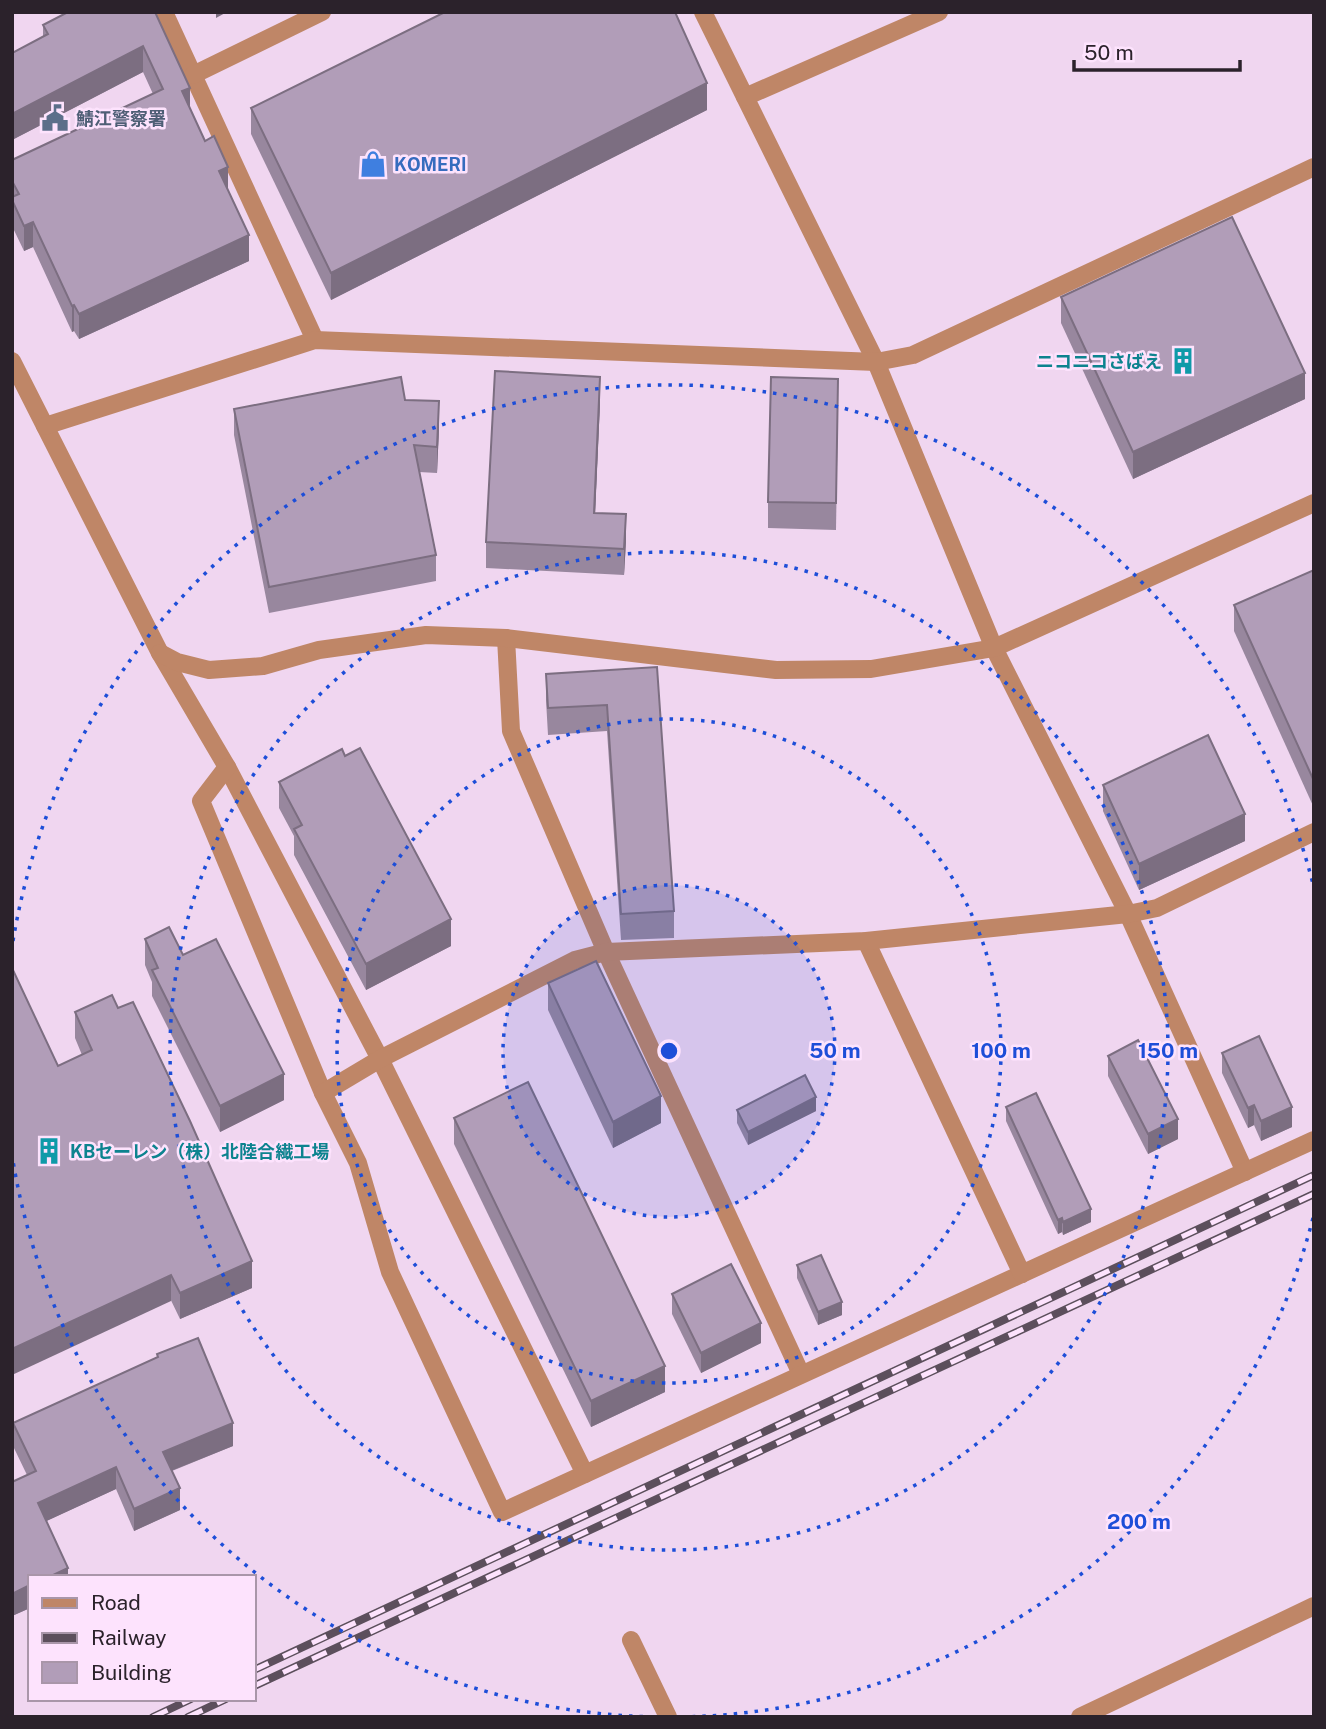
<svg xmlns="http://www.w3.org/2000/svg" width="1326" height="1729" font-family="'Public Sans','Noto Sans JP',sans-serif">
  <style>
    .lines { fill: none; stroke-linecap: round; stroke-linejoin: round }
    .minor { stroke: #bf8667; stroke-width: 18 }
    .rail-casing { stroke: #5c4f5c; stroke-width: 8 }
    .rail { stroke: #fde3fd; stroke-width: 5; stroke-dasharray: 16; stroke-linecap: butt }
    .wall { fill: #98879e }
    .shaded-wall { fill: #7c6e81 }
    .building { fill: #b19db8; stroke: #7c6e81; stroke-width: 2 }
    .ring { fill: none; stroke: #1d4ed8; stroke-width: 3.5; stroke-dasharray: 3.5 7 }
    .labels { text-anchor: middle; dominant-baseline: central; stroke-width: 5; stroke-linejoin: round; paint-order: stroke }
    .service-label { font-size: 18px; font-weight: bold; fill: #4e5e75; stroke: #fde3fd; text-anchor: start }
    .shop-label { font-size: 18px; font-weight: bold; fill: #366cbe; stroke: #fde3fd; text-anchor: start }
    .culture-label { font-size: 18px; font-weight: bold; fill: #0d838f; stroke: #fde3fd; text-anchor: end }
    .centre { fill: #1d4ed8; stroke: #fde3fd; stroke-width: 3.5 }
    .ring-label { font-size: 21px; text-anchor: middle; font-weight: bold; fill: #1d4ed8; stroke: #fde3fd; stroke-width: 5; stroke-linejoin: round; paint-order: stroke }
  </style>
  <rect width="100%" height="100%" fill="#f0d6f0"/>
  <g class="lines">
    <!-- minor -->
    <g class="minor">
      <path d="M164,12L315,340"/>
      <path d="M703,12L876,362L994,648L1128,914L1245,1172"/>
      <path d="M193,75L322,12"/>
      <path d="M745,97L939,12"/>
      <path d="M12,361L160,653L227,767L380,1059L585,1474"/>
      <path d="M45,426L315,340L876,362L913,355L1314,167"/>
      <path d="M506,638L511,731L606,952L801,1374"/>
      <path d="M160,653L177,662L209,670L263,666L319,650L426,635L506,638L776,670L871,669L994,648L1314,503"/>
      <path d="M227,767L201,801L323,1093L358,1163L390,1272L502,1512L1314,1140"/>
      <path d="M866,941L1022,1274"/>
      <path d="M323,1093L380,1059L575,960L606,952L866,941L1128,914L1157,908L1314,832"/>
      <path d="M631,1640L668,1717"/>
      <path d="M1080,1717L1314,1606"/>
    </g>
    <defs>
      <g id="rail">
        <path d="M254,1670L1314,1175"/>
        <path d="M254,1686L1314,1194"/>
        <path d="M153,1717L191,1699"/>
        <path d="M188,1717L226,1699"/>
      </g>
    </defs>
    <!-- rail casing -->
    <use href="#rail" class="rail-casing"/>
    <!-- rail -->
    <use href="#rail" class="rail"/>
  </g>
  <!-- wall -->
  <g class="wall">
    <path d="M155,12L190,109L228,191L249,261L79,339L74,331L72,332L33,247L24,251L12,226V160L153,94L143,72L12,140V53L43,37V25Z"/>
    <path d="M251,108L707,110L331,300L251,134Z"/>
    <path d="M1061,297L1305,399L1133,479L1061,323Z"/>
    <path d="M405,400L439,428L437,473L419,472L436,555V581L269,613L234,435V409Z"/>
    <path d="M600,403L595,513L626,541L624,575L486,568V542Z"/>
    <path d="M838,405L836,530L768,528V502Z"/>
    <path d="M1314,570V808L1234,631V605Z"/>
    <path d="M657,667L674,911V938L621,940L607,731L548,735L546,700V674Z"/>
    <path d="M279,782L451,946L366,990L294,855V836L279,808Z"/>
    <path d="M1103,785L1245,841L1139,890L1103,811Z"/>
    <path d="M145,939L183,955L284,1100L220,1132L152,996V982L145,965Z"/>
    <path d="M548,983L661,1123L613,1148L548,1010Z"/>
    <path d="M75,1012L252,1288L180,1319L58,1066L82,1055L75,1038Z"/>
    <path d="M1222,1053L1292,1127L1261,1141L1254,1125L1248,1128L1222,1073Z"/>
    <path d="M1108,1056L1178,1139L1148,1154L1108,1076Z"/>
    <path d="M1006,1107L1091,1222L1063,1235L1062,1232L1058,1234L1006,1121Z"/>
    <path d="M737,1110L816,1111L748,1145L737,1123Z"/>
    <path d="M454,1118L665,1392L591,1427L454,1144Z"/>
    <path d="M797,1265L842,1315L818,1325L797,1278Z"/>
    <path d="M672,1294L761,1343L701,1373L672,1314Z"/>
    <path d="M157,1354L233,1446L172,1471L180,1510L134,1531L116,1489L46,1521L68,1577H30V1608L12,1616L27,1475L13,1446V1423L157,1357Z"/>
  </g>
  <!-- shaded-wall -->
  <g class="shaded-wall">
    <path d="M216,12H227L216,18Z"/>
    <path d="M143,46V72L12,140V114Z"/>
    <path d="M707,83V110L331,300V273Z"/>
    <path d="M190,88V113L182,91Z"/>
    <path d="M228,167V192L219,171Z"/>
    <path d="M33,222V247L24,251V226Z"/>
    <path d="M249,235V261L79,339V314Z"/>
    <path d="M74,305V331L72,332V306Z"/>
    <path d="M1305,373V399L1133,479V452Z"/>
    <path d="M600,377V403L594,539V513Z"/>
    <path d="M439,401V428L437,473V447Z"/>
    <path d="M626,514V541L624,575V549Z"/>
    <path d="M1245,814V841L1139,890V864Z"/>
    <path d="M451,919V946L366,990V964Z"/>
    <path d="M284,1074V1100L220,1132V1106Z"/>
    <path d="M661,1096V1123L613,1148V1122Z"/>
    <path d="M816,1097V1111L748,1145V1132Z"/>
    <path d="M1254,1105V1125L1248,1128V1108Z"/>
    <path d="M1292,1107V1127L1261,1141V1121Z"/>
    <path d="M1178,1119V1139L1148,1154V1134Z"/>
    <path d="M1091,1209V1222L1063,1235V1222Z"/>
    <path d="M1062,1218V1232L1058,1234V1220Z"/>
    <path d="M252,1261V1288L180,1319V1293Z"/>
    <path d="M171,1275V1301L12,1375V1349Z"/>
    <path d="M842,1302V1315L818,1325V1312Z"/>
    <path d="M761,1323V1343L701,1373V1353Z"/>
    <path d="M665,1366V1392L591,1427V1401Z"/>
    <path d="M233,1423V1446L163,1474V1452Z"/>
    <path d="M116,1467V1489L38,1525V1503Z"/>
    <path d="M180,1488V1510L134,1531V1509Z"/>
    <path d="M68,1568V1577H49Z"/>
    <path d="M30,1585V1608L12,1616V1594Z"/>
  </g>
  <!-- building -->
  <g class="building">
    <path d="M68,12H155L190,88L182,91L205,141L214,136L228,167L219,171L249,235L79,314L74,305L72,306L33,222L24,226L12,200V197L19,194L12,181V160L163,89L143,46L12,114V53L48,34L43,25Z"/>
    <path d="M445,12H675L707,83L331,273L251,108Z"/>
    <path d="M1232,217L1305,373L1133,452L1061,297Z"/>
    <path d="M495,371L600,377L594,513L626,514L624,549L486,542Z"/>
    <path d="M401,377L405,400L439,401L437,447L414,445L436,555L269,587L234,409Z"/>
    <path d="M771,377L838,379L836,503L768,502Z"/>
    <path d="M1314,570V781L1234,605Z"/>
    <path d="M657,667L674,911L621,914L607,705L548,708L546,674Z"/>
    <path d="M1208,735L1245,814L1139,864L1103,785Z"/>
    <path d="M360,748L451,919L366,964L294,829L302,825L279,782L342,749L345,756Z"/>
    <path d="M169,927L183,955L216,939L284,1074L220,1106L152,970L158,968L145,939Z"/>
    <path d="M596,961L661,1096L613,1122L548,983Z"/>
    <path d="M12,968L58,1066L92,1050L75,1012L112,995L118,1008L133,1002L190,1121L252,1261L180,1293L171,1275L12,1349Z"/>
    <path d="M1259,1036L1292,1107L1261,1121L1254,1105L1248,1108L1222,1053Z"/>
    <path d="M1138,1040L1178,1119L1148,1134L1108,1056Z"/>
    <path d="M805,1075L816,1097L748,1132L737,1110Z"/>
    <path d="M528,1082L665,1366L591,1401L454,1118Z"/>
    <path d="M1036,1093L1091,1209L1063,1222L1062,1218L1058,1220L1006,1107Z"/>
    <path d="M821,1255L842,1302L818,1312L797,1265Z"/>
    <path d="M731,1264L761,1323L701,1353L672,1294Z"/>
    <path d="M198,1338L233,1423L163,1452L180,1488L134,1509L116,1467L38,1503L68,1568L49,1577H30V1585L12,1594V1482L36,1471L13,1423L158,1357L157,1354Z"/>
  </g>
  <!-- distance rings -->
  <circle cx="669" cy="1051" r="166" fill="#1d4ed8" fill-opacity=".12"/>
  <g class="ring">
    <circle cx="669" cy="1051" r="166"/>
    <circle cx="669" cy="1051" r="332"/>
    <circle cx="669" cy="1051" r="499"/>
    <path d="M1313 1218A665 665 0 0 1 13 1161M13 941A665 665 0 0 1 1313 884"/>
  </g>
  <!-- icons -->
  <defs>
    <symbol id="civic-bare" viewBox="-9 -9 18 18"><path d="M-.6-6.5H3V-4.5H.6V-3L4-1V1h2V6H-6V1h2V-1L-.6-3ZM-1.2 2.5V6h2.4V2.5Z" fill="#5c6f8a" stroke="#fde3fd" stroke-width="2.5" paint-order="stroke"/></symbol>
    <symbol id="shop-bare" viewBox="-9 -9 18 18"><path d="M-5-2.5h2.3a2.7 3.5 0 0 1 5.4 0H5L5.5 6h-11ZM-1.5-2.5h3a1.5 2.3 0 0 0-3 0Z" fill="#3f7fe0" stroke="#fde3fd" stroke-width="2.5" paint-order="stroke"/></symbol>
    <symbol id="building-bare" viewBox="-9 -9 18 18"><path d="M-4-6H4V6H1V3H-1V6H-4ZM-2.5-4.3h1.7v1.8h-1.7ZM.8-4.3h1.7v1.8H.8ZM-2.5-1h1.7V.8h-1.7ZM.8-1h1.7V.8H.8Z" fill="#0f9aa8" stroke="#fde3fd" stroke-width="2.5" paint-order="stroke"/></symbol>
  </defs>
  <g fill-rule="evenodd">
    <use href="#civic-bare" x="36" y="99" width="38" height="38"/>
    <use href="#shop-bare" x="354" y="145" width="38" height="38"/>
    <use href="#building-bare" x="1164" y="342" width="38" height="38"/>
    <use href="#building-bare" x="30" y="1132" width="38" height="38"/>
  </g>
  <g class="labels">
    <!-- service labels -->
    <g class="service-label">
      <text x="76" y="118">鯖江警察署</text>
    </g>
    <!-- shop labels -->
    <g class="shop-label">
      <text x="394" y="164">KOMERI</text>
    </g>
    <!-- culture labels -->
    <g class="culture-label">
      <text x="1162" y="361">ニコニコさばえ</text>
      <text x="70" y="1151" text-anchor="start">KBセーレン（株）北陸合繊工場</text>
    </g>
  </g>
  <circle cx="669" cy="1051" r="10" class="centre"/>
  <g class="ring-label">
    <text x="835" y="1058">50 m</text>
    <text x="1001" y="1058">100 m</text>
    <text x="1168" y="1058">150 m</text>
    <text x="1139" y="1529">200 m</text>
  </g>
  <!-- border -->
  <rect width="1326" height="1729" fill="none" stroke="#2b222b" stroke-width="28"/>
  <!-- legend -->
  <rect x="28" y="1575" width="228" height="126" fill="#fde3fd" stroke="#a996a9" stroke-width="2"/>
  <rect x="42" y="1598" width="35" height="10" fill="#bf8667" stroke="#a996a9" stroke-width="2"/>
  <text x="91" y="1610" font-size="21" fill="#2b222b">Road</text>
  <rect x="42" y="1633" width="35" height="10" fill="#5c4f5c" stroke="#a996a9" stroke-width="2"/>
  <text x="91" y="1645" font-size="21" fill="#2b222b">Railway</text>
  <rect x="42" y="1662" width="35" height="21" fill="#b19db8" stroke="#a996a9" stroke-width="2"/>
  <text x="91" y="1680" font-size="21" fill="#2b222b">Building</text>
  <!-- scale -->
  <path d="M1074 60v10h166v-10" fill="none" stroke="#2b222b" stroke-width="3.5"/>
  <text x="1084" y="60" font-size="21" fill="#2b222b" stroke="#fde3fd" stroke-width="5" paint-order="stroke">50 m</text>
</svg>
